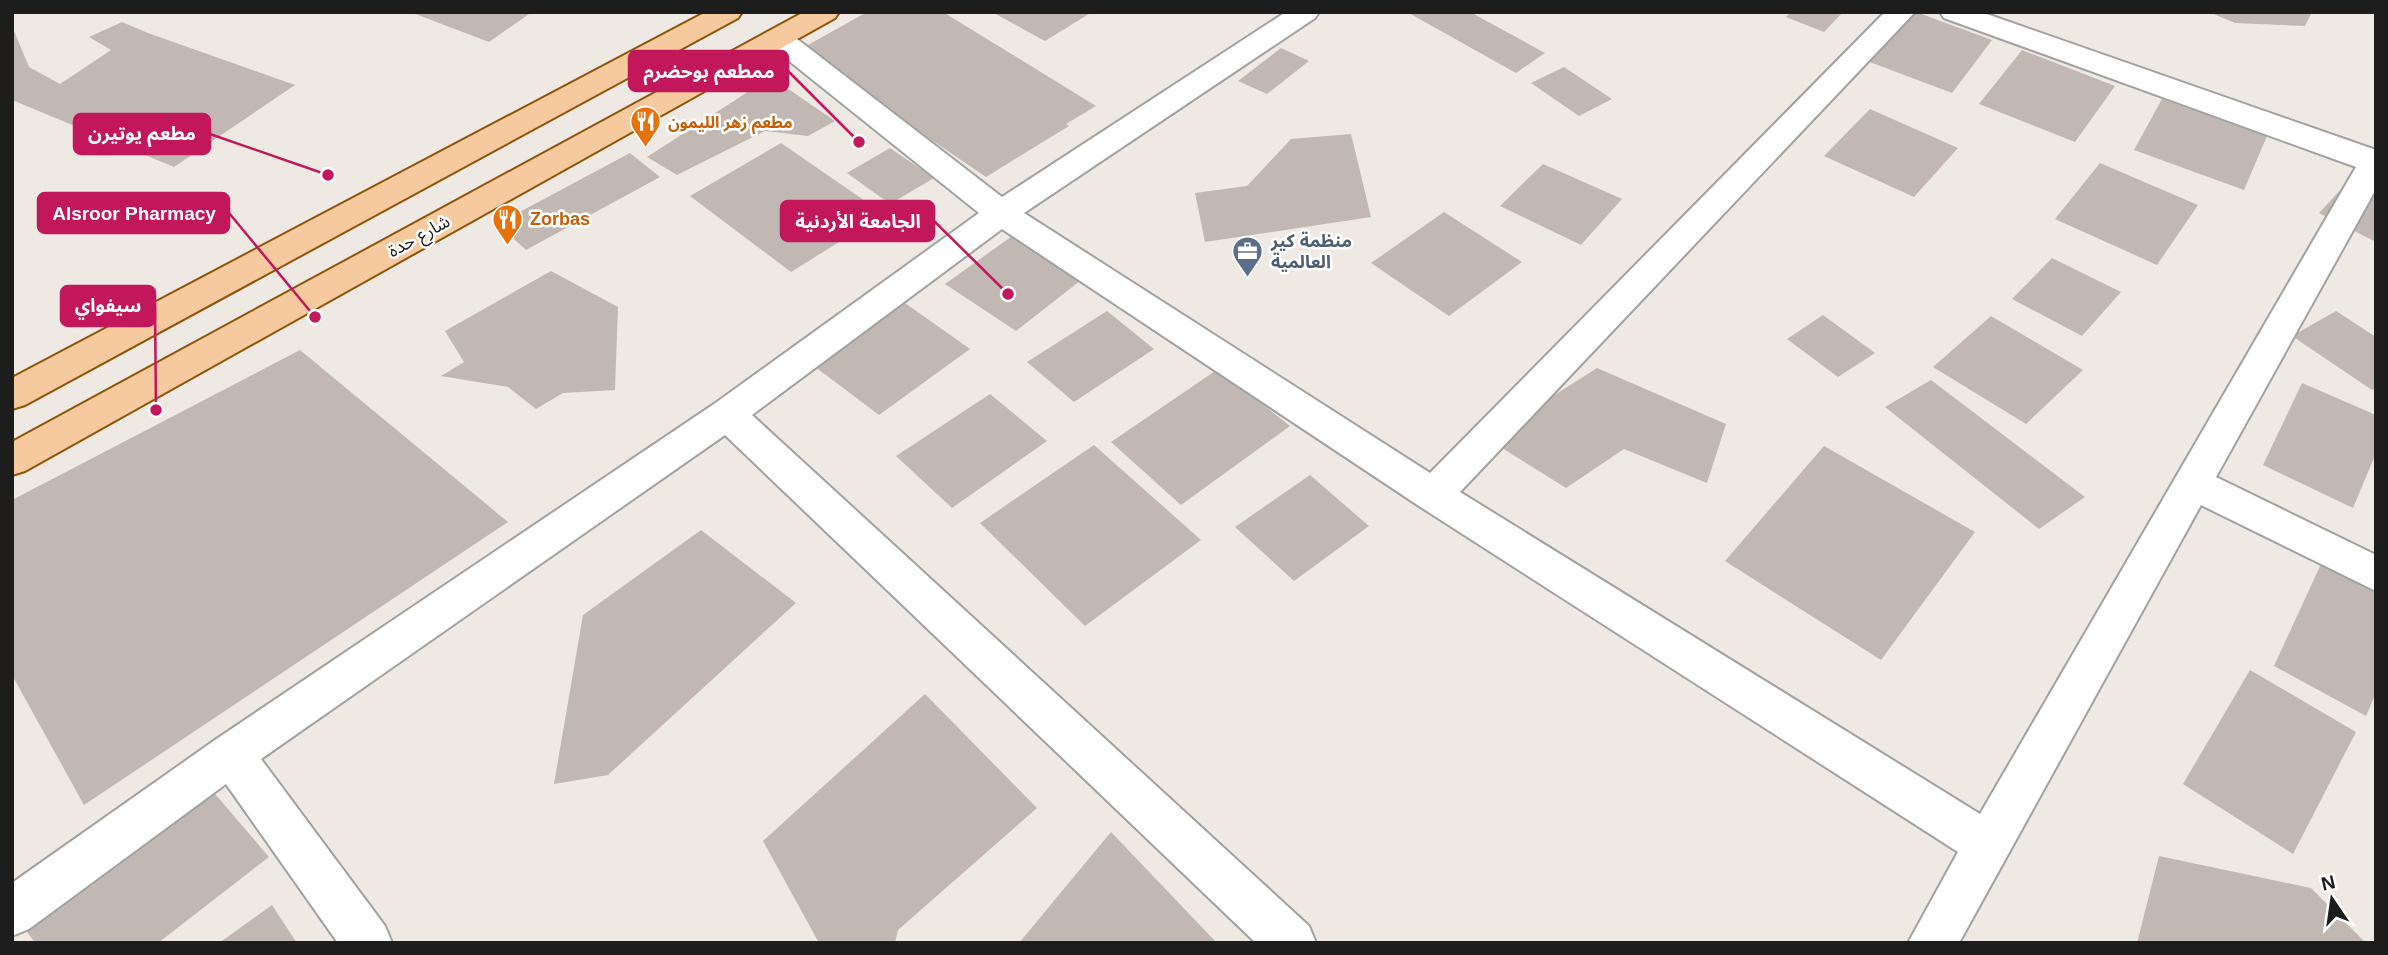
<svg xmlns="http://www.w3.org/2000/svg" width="2388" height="955" font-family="Arial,'Noto Sans Arabic',sans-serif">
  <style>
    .building { fill: #c2b8b3 }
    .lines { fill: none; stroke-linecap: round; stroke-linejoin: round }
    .street-casing { stroke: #a1a1a1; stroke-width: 4 }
    .primary-casing { stroke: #8e5508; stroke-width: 4 }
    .street { fill: #fff; fill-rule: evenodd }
    .primary { fill: #f7c99f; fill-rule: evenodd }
    .labels { text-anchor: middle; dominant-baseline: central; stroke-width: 5; stroke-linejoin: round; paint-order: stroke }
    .far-food-label { font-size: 16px; font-weight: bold; fill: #c56008; stroke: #fff; text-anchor: start }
    .food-label { font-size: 18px; font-weight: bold; fill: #c56008; stroke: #fff; text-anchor: start }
    .street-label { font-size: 18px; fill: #1d1d1d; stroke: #fff }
    .service-label { font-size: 18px; font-weight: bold; fill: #4e5e75; stroke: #fff; text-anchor: start }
    .leader { fill: none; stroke: #c2185b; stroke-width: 2.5 }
    .callout-dot { fill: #c2185b; stroke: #fff; stroke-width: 2.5 }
    .callout { fill: #c2185b; stroke: #c2185b; stroke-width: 2.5 }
    .callout-label { font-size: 19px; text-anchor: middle; font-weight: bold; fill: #fff }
  </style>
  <rect width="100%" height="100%" fill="#eee9e3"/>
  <!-- building -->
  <g class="building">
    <path d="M410,12H532L489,42Z"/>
    <path d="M867,12H943L1096,106L1066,124L1069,126L986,177L799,50Z"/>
    <path d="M992,12H1092L1045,41Z"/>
    <path d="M1407,12H1470L1545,53L1516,73Z"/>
    <path d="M1791,12H1843L1824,32L1786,17Z"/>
    <path d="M1908,12H1916L1992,40L1952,93L1867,61Z"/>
    <path d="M2209,12H2312L2305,26L2235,23Z"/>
    <path d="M122,22L148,33L295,85L174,167L12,100V26L29,67L60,84L111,50L89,37Z"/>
    <path d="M1281,48L1309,61L1267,94L1238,81Z"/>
    <path d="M2022,50L2115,86L2075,142L1979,104Z"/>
    <path d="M1564,67L1612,99L1579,116L1531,83Z"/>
    <path d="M771,77L835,121L808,136L765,131L677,175L647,157Z"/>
    <path d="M2162,99L2267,136L2244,190L2134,150Z"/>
    <path d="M1870,109L1958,148L1914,197L1824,156Z"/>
    <path d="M1351,134L1371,217L1205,242L1195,193L1247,186L1291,139Z"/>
    <path d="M781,143L884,214L791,272L690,196Z"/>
    <path d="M890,148L934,178L890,204L847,173Z"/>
    <path d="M630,153L660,177L526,250L497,224Z"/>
    <path d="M2100,163L2198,205L2157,265L2055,219Z"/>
    <path d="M1543,164L1622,199L1581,245L1500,206Z"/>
    <path d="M2361,168L2376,174V242L2319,213Z"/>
    <path d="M1444,212L1522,262L1449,316L1371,263Z"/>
    <path d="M1015,234L1085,277L1016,331L945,284Z"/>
    <path d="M2052,258L2121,292L2082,336L2012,299Z"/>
    <path d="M551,271L618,307L615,390L563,393L536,409L508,387L441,376L464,362L445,331Z"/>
    <path d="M905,303L970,349L879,415L814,366Z"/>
    <path d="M1107,311L1154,349L1074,402L1027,362Z"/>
    <path d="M2336,311L2376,337V388L2372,390L2292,336Z"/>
    <path d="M1823,315L1875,353L1838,377L1787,339Z"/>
    <path d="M1991,316L2083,370L2026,424L1933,367Z"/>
    <path d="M300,350L508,522L84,805L12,675V500Z"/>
    <path d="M1597,368L1726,424L1707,483L1624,449L1566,488L1478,433L1545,401Z"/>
    <path d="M1218,369L1290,426L1181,505L1111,442Z"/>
    <path d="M1931,380L2085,497L2039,529L1885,407Z"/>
    <path d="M2302,383L2376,415V453L2353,508L2263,465Z"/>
    <path d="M990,394L1047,441L952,508L896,456Z"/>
    <path d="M1094,445L1201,540L1085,626L980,523Z"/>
    <path d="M1824,446L1975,532L1881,660L1725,561Z"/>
    <path d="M1310,475L1369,526L1294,581L1235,527Z"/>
    <path d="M701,530L796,603L608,775L554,784L583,615Z"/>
    <path d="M2321,564L2376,592V693L2366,716L2274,666Z"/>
    <path d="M2250,670L2356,732L2293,854L2183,784Z"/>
    <path d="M925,694L1037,808L898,930L895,943H819L763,841Z"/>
    <path d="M210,788L269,857L158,943H35L23,926Z"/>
    <path d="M1111,832L1217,943H1019Z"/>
    <path d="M2159,856L2311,888L2366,943H2137Z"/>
    <path d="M272,905L297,943H219Z"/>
  </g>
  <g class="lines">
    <defs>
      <path id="street" d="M1286,12H1319L1315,18L1024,213L1430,473L1885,12H1915L1460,492L1980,814L2356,167L1944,18L1940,12H1981L2376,150V189L2216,477L2376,555V591L2201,505L1959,943H1908L1958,852L1419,506L1002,229L752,415L1309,926L1316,943H1256L725,435L261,759L385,926L392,943H338L226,784L29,929L12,936V883L215,740L714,404L979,213L768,44L764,38L768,32L778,29L788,32L1002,197Z"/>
      <g id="primary">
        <path d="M706,12H742L738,18L25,405L12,409V378Z"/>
        <path d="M804,12H839L835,18L25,471L12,475V442Z"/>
      </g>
    </defs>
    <!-- street casing -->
    <use href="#street" class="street-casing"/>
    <!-- primary casing -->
    <use href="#primary" class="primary-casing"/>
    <!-- street -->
    <use href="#street" class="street"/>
    <!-- primary -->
    <use href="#primary" class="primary"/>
  </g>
  <!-- icons -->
  <defs>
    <symbol id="restaurant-pin" viewBox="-11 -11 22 30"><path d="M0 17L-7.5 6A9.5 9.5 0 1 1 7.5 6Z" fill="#e8710a" stroke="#fff"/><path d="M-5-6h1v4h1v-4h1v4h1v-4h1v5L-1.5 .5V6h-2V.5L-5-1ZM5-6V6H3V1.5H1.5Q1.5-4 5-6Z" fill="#fff"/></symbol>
    <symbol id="office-pin" viewBox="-11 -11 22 30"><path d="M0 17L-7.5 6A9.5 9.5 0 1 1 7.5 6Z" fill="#5c6f8a" stroke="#fff"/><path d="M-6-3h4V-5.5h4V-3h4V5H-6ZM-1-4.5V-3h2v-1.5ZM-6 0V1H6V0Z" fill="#fff"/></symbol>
  </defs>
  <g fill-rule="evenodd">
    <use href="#restaurant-pin" x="628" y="104" width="35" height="47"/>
    <use href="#restaurant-pin" x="490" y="202" width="35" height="47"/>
    <use href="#office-pin" x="1230" y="234" width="35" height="47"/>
  </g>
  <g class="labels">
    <!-- far-food labels -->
    <g class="far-food-label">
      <text x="668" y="122">مطعم زهر الليمون</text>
    </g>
    <!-- food labels -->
    <g class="food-label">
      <text x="530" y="219">Zorbas</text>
    </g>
    <!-- street labels -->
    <g class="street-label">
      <text transform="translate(419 236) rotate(-29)">شارع حدة</text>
    </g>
    <!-- service labels -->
    <g class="service-label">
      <text x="1271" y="241">منظمة كير<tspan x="1271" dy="21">العالمية</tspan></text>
    </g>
  </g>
  <!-- callouts -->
  <path class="leader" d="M859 142L788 71M328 175L210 134M315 317L229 213M1008 294L934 221M156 410L155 306"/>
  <g class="callout-dot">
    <circle cx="859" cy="142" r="7"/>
    <circle cx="328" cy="175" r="7"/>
    <circle cx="315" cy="317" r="7"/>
    <circle cx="1008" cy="294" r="7"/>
    <circle cx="156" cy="410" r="7"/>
  </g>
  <g class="callout">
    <rect x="629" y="51" width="159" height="40" rx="7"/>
    <rect x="74" y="114" width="136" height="40" rx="7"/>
    <rect x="38" y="193" width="191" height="40" rx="7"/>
    <rect x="781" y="201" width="153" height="40" rx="7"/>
    <rect x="61" y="286" width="94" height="40" rx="7"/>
  </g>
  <g class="callout-label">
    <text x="709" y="78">ممطعم بوحضرم</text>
    <text x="142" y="140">مطعم يوتيرن</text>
    <text x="134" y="220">Alsroor Pharmacy</text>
    <text x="858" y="228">الجامعة الأردنية</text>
    <text x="108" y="312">سيفواي</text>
  </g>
  <!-- border -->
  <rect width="2388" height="955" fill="none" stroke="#1d1d1d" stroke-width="28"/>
  <!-- north arrow -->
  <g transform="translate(2332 899) rotate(347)" stroke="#ffffff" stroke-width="5" paint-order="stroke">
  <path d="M0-5L12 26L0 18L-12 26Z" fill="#1d1d1d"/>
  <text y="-10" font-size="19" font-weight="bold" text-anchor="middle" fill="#1d1d1d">N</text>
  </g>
</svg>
